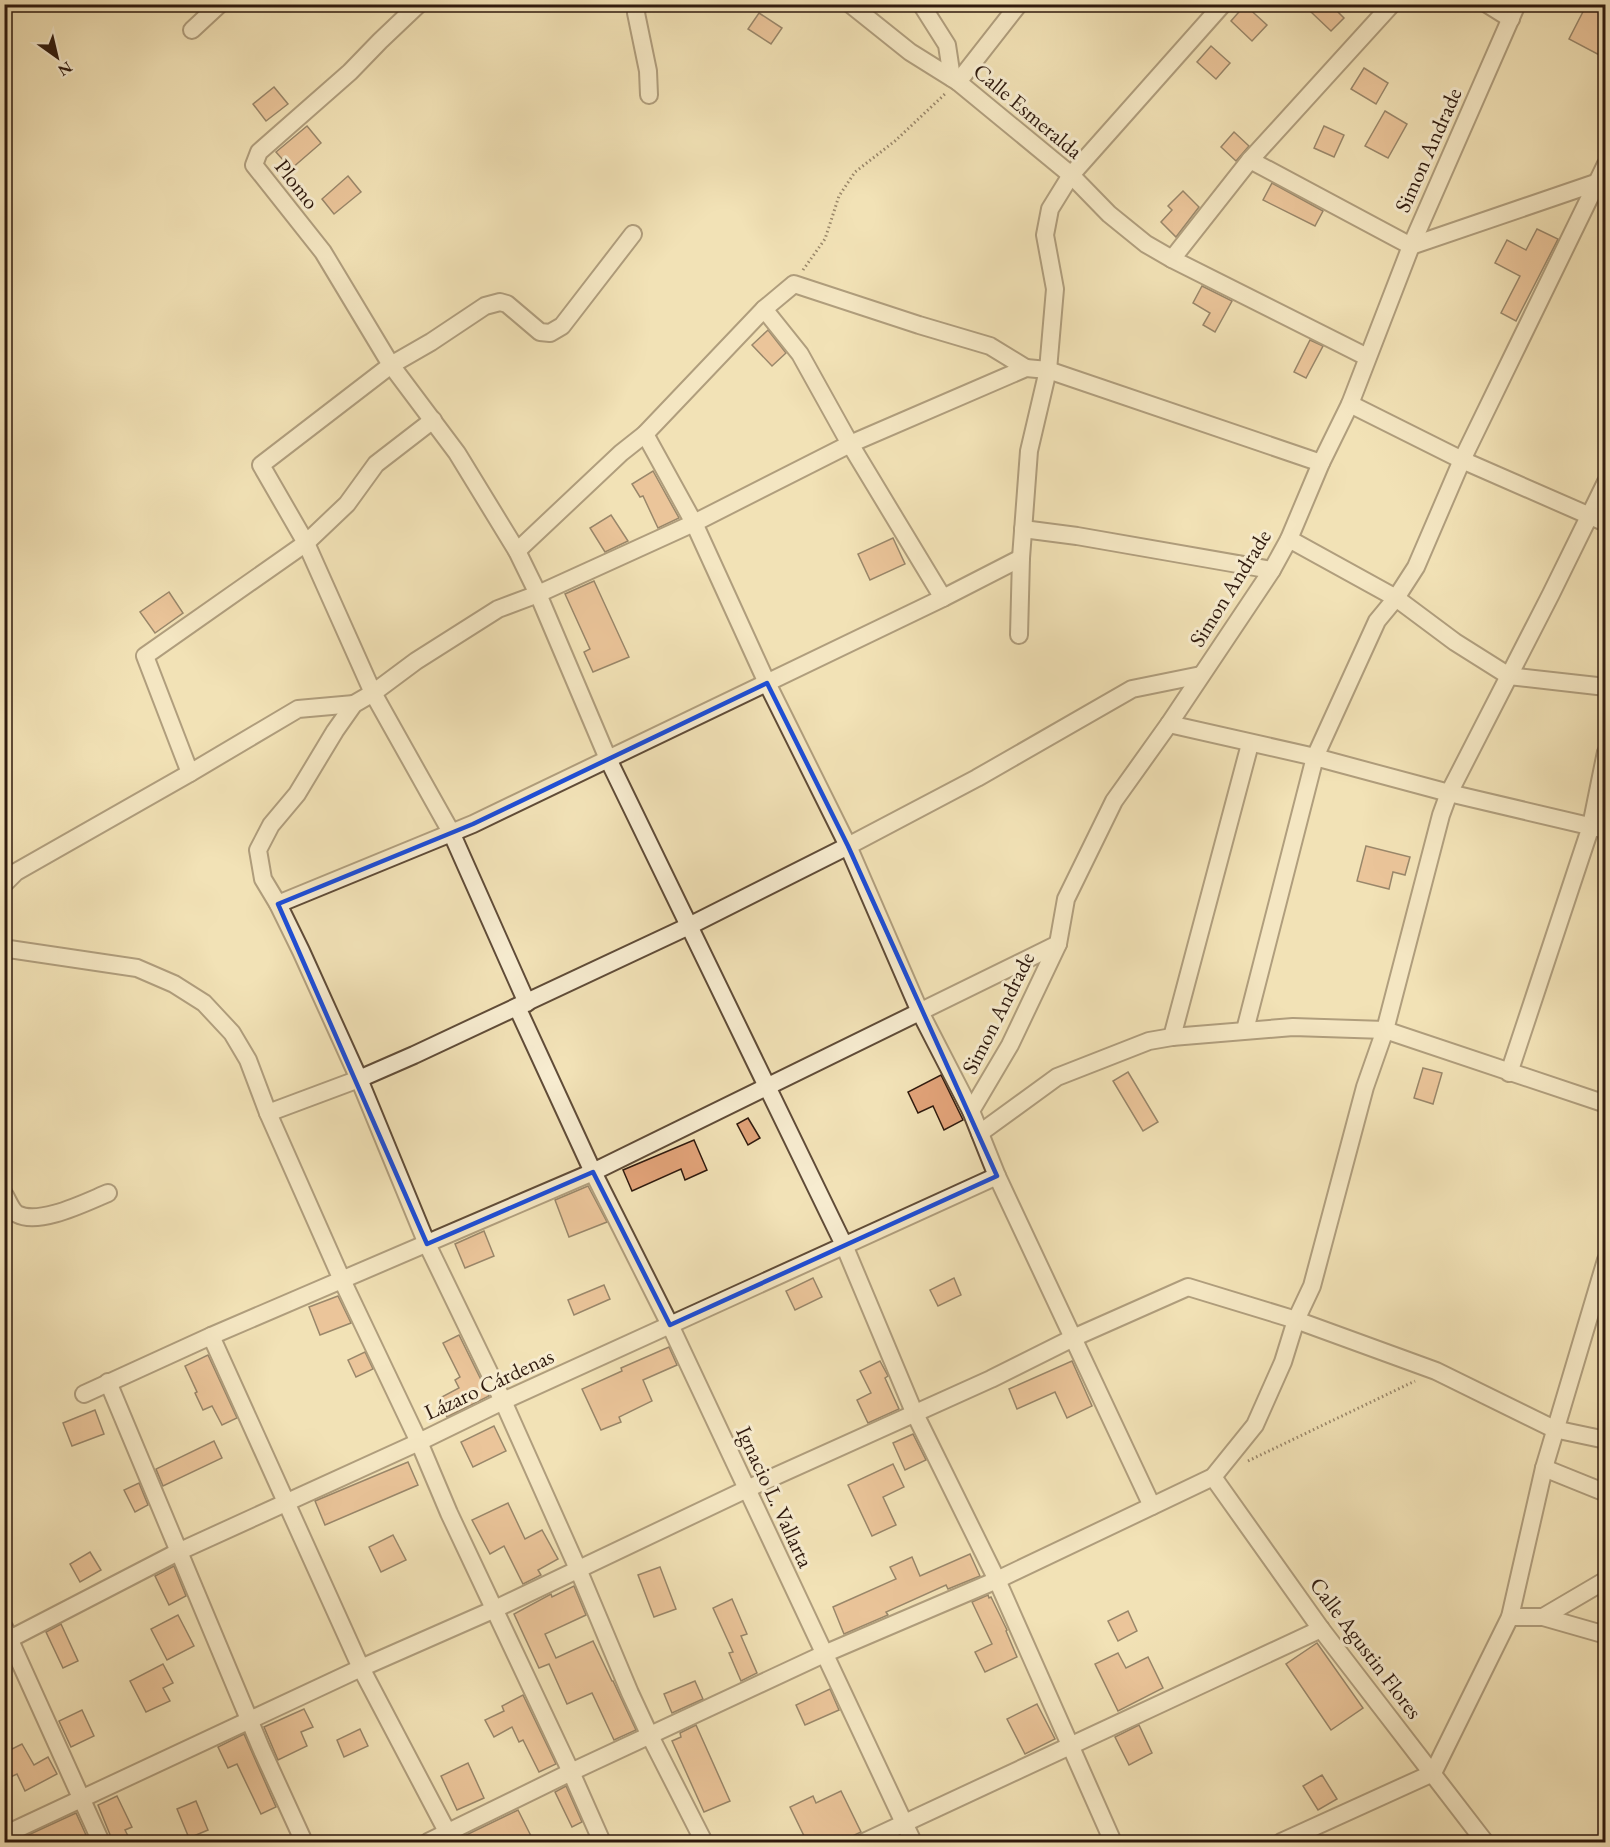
<svg xmlns="http://www.w3.org/2000/svg" width="1610" height="1847" font-family="'EB Garamond',serif">
  <style>
    .building { fill: #e2a379; stroke: #2f1a0e; stroke-width: 1.5 }
    .lines { fill: none; stroke-linecap: round; stroke-linejoin: round }
    .minor-casing { stroke: #604c38; stroke-width: 20 }
    .path { stroke: #2f1a0e; stroke-width: 3; stroke-dasharray: 1.5 3; stroke-linecap: butt }
    .minor { stroke: #f7ecd0; stroke-width: 16 }
    .marked { fill: none; stroke: #1d4ed8; stroke-width: 4.5; stroke-linejoin: round }
    .labels { text-anchor: middle; dominant-baseline: central; stroke-width: 6; stroke-linejoin: round; paint-order: stroke }
    .street-label { font-size: 22px; fill: #2f1a0e; stroke: #f7ecd0 }
  </style>
  <rect width="100%" height="100%" fill="#f2e2b7"/>
  <filter id="stains"><feTurbulence type="fractalNoise" baseFrequency=".00333" numOctaves="4"/><feColorMatrix values="0 0 0 0 .2 0 0 0 0 .09 0 0 0 0 .02 0 0 0 .5 -.17"/></filter>
  <radialGradient id="worn" r=".72"><stop offset=".6" stop-color="#630" stop-opacity="0"/><stop offset="1" stop-color="#630" stop-opacity=".3"/></radialGradient>
  <!-- building -->
  <g class="building">
    <path d="M1318,4H1330L1344,18L1331,31L1311,12Z"/>
    <path d="M1587,4H1605V58L1569,39Z"/>
    <path d="M1245,5L1267,25L1252,41L1231,21Z"/>
    <path d="M759,13L782,28L771,44L748,29Z"/>
    <path d="M1211,46L1230,63L1216,79L1197,62Z"/>
    <path d="M1364,68L1388,83L1376,104L1351,89Z"/>
    <path d="M274,87L288,104L266,121L253,104Z"/>
    <path d="M1385,111L1407,124L1388,158L1365,146Z"/>
    <path d="M307,126L321,143L291,169L276,152Z"/>
    <path d="M1324,126L1344,135L1334,157L1314,148Z"/>
    <path d="M1234,132L1249,146L1236,161L1221,147Z"/>
    <path d="M348,176L361,192L334,214L322,199Z"/>
    <path d="M1272,183L1323,211L1315,226L1263,200Z"/>
    <path d="M1183,191L1199,207L1176,237L1161,222L1172,210L1168,206Z"/>
    <path d="M1537,229L1558,239L1516,321L1501,313L1520,276L1495,263L1507,240L1526,250Z"/>
    <path d="M1202,286L1232,301L1215,332L1203,325L1210,313L1193,303Z"/>
    <path d="M768,330L786,353L772,366L752,345Z"/>
    <path d="M1310,340L1323,346L1306,378L1294,372Z"/>
    <path d="M653,471L679,518L658,528L643,496L640,497L632,484Z"/>
    <path d="M611,515L628,541L605,552L590,528Z"/>
    <path d="M893,538L905,564L870,580L858,554Z"/>
    <path d="M594,581L629,657L593,672L584,652L590,649L565,594Z"/>
    <path d="M169,592L183,613L155,633L140,612Z"/>
    <path d="M1366,846L1410,857L1405,875L1393,872L1389,889L1357,881Z"/>
    <path d="M1423,1068L1442,1073L1433,1104L1414,1098Z"/>
    <path d="M1128,1072L1158,1122L1143,1131L1113,1081Z"/>
    <path d="M941,1075L963,1120L944,1130L933,1106L918,1113L908,1092Z"/>
    <path d="M748,1118L760,1138L748,1145L737,1124Z"/>
    <path d="M694,1140L707,1170L685,1180L681,1169L632,1191L623,1170Z"/>
    <path d="M588,1186L607,1222L569,1237L555,1200Z"/>
    <path d="M484,1231L494,1256L465,1268L455,1244Z"/>
    <path d="M813,1278L822,1297L795,1310L786,1291Z"/>
    <path d="M954,1278L961,1295L938,1306L930,1290Z"/>
    <path d="M604,1285L610,1299L574,1315L568,1300Z"/>
    <path d="M338,1296L351,1323L320,1335L309,1307Z"/>
    <path d="M459,1335L489,1396L447,1417L438,1399L459,1388L455,1380L460,1377L443,1343Z"/>
    <path d="M669,1347L677,1365L643,1380L652,1401L619,1417L621,1422L601,1430L582,1389L622,1371L621,1368Z"/>
    <path d="M365,1352L373,1369L356,1377L348,1360Z"/>
    <path d="M208,1355L237,1418L222,1425L212,1406L203,1410L195,1393L197,1392L185,1366Z"/>
    <path d="M880,1361L888,1376L885,1378L899,1409L868,1423L857,1400L871,1393L860,1371Z"/>
    <path d="M1072,1361L1092,1406L1067,1418L1055,1392L1017,1409L1009,1389Z"/>
    <path d="M95,1410L104,1434L72,1446L63,1423Z"/>
    <path d="M494,1426L506,1451L473,1467L461,1442Z"/>
    <path d="M913,1434L926,1460L905,1470L893,1443Z"/>
    <path d="M214,1441L222,1458L163,1486L156,1469Z"/>
    <path d="M408,1462L418,1485L325,1525L315,1501Z"/>
    <path d="M893,1464L904,1487L883,1497L896,1525L872,1536L848,1485Z"/>
    <path d="M139,1483L148,1505L135,1512L124,1490Z"/>
    <path d="M508,1503L525,1539L542,1530L558,1559L538,1570L541,1575L523,1584L504,1546L490,1554L472,1520Z"/>
    <path d="M393,1535L406,1560L381,1572L369,1547Z"/>
    <path d="M90,1552L101,1570L80,1582L70,1564Z"/>
    <path d="M970,1554L980,1576L948,1589L946,1585L886,1612L888,1615L844,1634L833,1607L896,1579L890,1567L912,1557L920,1576Z"/>
    <path d="M174,1566L186,1596L169,1605L155,1576Z"/>
    <path d="M660,1567L676,1609L654,1617L638,1575Z"/>
    <path d="M574,1586L586,1615L545,1634L556,1658L593,1641L612,1681H613L636,1730L614,1740L592,1693L567,1704L549,1664L539,1668L514,1614L551,1594L552,1597Z"/>
    <path d="M988,1595L989,1598L991,1597L1007,1630L1006,1631L1017,1657L985,1672L975,1652L992,1644L972,1602Z"/>
    <path d="M732,1599L747,1634L741,1636L757,1673L741,1681L729,1653L733,1652L713,1608Z"/>
    <path d="M1128,1611L1137,1631L1118,1641L1108,1621Z"/>
    <path d="M178,1615L194,1646L167,1660L151,1629Z"/>
    <path d="M61,1624L78,1661L63,1668L46,1632Z"/>
    <path d="M1317,1643L1363,1708L1331,1730L1286,1664Z"/>
    <path d="M1118,1653L1126,1668L1148,1657L1163,1688L1118,1711L1095,1664Z"/>
    <path d="M163,1664L173,1683L163,1688L170,1701L146,1712L130,1681Z"/>
    <path d="M695,1681L703,1699L672,1713L664,1694Z"/>
    <path d="M830,1689L839,1710L805,1725L796,1705Z"/>
    <path d="M523,1695L556,1764L539,1772L523,1740L519,1742L512,1727L494,1737L485,1720L504,1711L502,1706Z"/>
    <path d="M1037,1704L1055,1739L1025,1754L1007,1719Z"/>
    <path d="M304,1709L313,1727L301,1732L307,1746L278,1760L264,1727Z"/>
    <path d="M82,1710L94,1736L71,1747L59,1721Z"/>
    <path d="M696,1725L730,1801L704,1812L672,1741L681,1737L680,1733Z"/>
    <path d="M1139,1725L1152,1753L1129,1765L1115,1737Z"/>
    <path d="M360,1729L368,1746L344,1757L337,1740Z"/>
    <path d="M244,1734L276,1807L261,1814L237,1764L228,1768L218,1747Z"/>
    <path d="M22,1744L34,1765L48,1757L57,1774L25,1791L17,1774L4,1780V1753Z"/>
    <path d="M468,1763L484,1798L457,1810L441,1776Z"/>
    <path d="M1322,1775L1337,1799L1318,1810L1303,1786Z"/>
    <path d="M566,1786L582,1822L572,1827L555,1792Z"/>
    <path d="M841,1791L861,1832L840,1842H807L790,1807L813,1796L816,1803Z"/>
    <path d="M117,1796L132,1827L125,1830L131,1842H113L98,1805Z"/>
    <path d="M196,1801L208,1830L189,1838L177,1809Z"/>
    <path d="M518,1810L534,1842H462V1837Z"/>
    <path d="M76,1813L86,1835L69,1842H13Z"/>
  </g>
  <g class="lines">
    <defs>
      <g id="minor">
        <path d="M419,4L380,41L350,72L259,152L254,165L323,252L391,365L457,453L517,551L538,594L608,759L844,1245L914,1412L997,1580L1113,1842"/>
        <path d="M638,4L636,13L648,71L649,95"/>
        <path d="M850,4L910,52L958,82L1071,175L1109,214L1146,244L1172,259"/>
        <path d="M921,4L947,45L952,78"/>
        <path d="M1487,4L1511,19"/>
        <path d="M192,30L220,4"/>
        <path d="M958,82L1019,4"/>
        <path d="M1250,160L1411,246L1604,180"/>
        <path d="M764,309L800,354L850,444L943,598"/>
        <path d="M1367,357L1172,259L1250,160L1392,4"/>
        <path d="M1350,404L1462,460L1606,523"/>
        <path d="M645,434L694,523L767,683L848,846L920,1012L971,1111L997,1176L1152,1506"/>
        <path d="M1023,529L1077,536L1272,570"/>
        <path d="M1289,539L1396,598L1455,642L1509,676L1606,687"/>
        <path d="M517,551L621,453L645,434L764,309L794,284L919,325L990,346L1026,368"/>
        <path d="M1019,635L1021,558L1029,451L1048,370L1055,289L1045,235L1050,209L1071,175L1223,4"/>
        <path d="M1169,724L1315,757L1449,793L1606,830"/>
        <path d="M190,773L145,656L306,543L347,504L376,464L433,420"/>
        <path d="M4,884L16,872L190,773L298,709L354,704"/>
        <path d="M278,904L473,824L943,598L1021,558"/>
        <path d="M4,951L9,949L137,968L174,984L204,1003L232,1033L248,1060L268,1113L342,1280L419,1442L449,1513L571,1772L602,1842"/>
        <path d="M527,1003L451,832L373,693L306,543L261,465L391,365L431,342L485,306L500,302L507,304L540,332L550,333L562,326L633,234"/>
        <path d="M517,1007L593,1172L670,1325L913,1842"/>
        <path d="M1245,1030L1315,757L1377,621L1396,598L1416,567L1462,460L1606,164"/>
        <path d="M1172,1037L1250,744"/>
        <path d="M1509,1073L1591,826L1606,752"/>
        <path d="M971,1111L1010,1045L1058,944L1066,899L1114,801L1169,724L1272,570L1289,539L1321,463L1350,404L1411,246L1517,4"/>
        <path d="M268,1113L359,1079L414,1055L689,926L848,846L977,778L1132,689L1201,675"/>
        <path d="M980,1133L1057,1077L1149,1041L1172,1037L1293,1027L1385,1030L1606,1104"/>
        <path d="M4,1194C8,1200 11,1210 17,1214C39,1226 86,1202 108,1193"/>
        <path d="M211,1336L361,1668L452,1841"/>
        <path d="M108,1382L261,1748L304,1842"/>
        <path d="M84,1394L211,1336L593,1172L1058,944"/>
        <path d="M1544,1468L1606,1493"/>
        <path d="M1213,1477L1321,1629L1485,1842"/>
        <path d="M1510,1617H1543L1606,1580"/>
        <path d="M1543,1617L1606,1635"/>
        <path d="M4,1627L101,1842"/>
        <path d="M4,1642L178,1552L419,1442L503,1401L997,1176"/>
        <path d="M4,1835L361,1668L495,1609L747,1489L991,1379L1073,1338L1188,1287L1296,1320L1436,1371L1554,1429L1606,1440"/>
        <path d="M428,1842L571,1772L824,1654L997,1580L1213,1477L1255,1425L1283,1362L1296,1320L1312,1286L1365,1087L1385,1030L1441,815L1449,793L1551,594L1606,482"/>
        <path d="M704,1842L650,1736L630,1693L578,1569L503,1401L427,1244L359,1079L301,951L278,904L263,879L258,850L271,825L297,794L335,731L354,704L373,693L416,661L498,609L538,594L694,523L850,444L1026,368L1048,370L1321,463"/>
        <path d="M864,1842L1321,1629"/>
        <path d="M1281,1842L1433,1773L1510,1617L1544,1468L1606,1260"/>
      </g>
    </defs>
    <!-- minor casing -->
    <use href="#minor" class="minor-casing"/>
    <!-- path -->
    <g class="path">
      <path d="M803,270L825,239L839,196L855,172L895,141L946,93"/>
      <path d="M1248,1461L1415,1381"/>
    </g>
    <!-- minor -->
    <use href="#minor" class="minor"/>
  </g>
  <!-- marked area -->
  <path d="M0 0H1610V1847H0ZM767,683L848,846L997,1176L670,1325L593,1172L427,1244L278,904L473,824Z" fill="#f2e2b7" fill-opacity=".55" fill-rule="evenodd"/>
  <path class="marked" d="M767,683L848,846L997,1176L670,1325L593,1172L427,1244L278,904L473,824Z"/>
  <g class="labels">
    <!-- street labels -->
    <g class="street-label">
      <text transform="translate(1028 111) rotate(40)">Calle Esmeralda</text>
      <text transform="translate(1428 150) rotate(-66)">Simon Andrade</text>
      <text transform="translate(297 184) rotate(52)">Plomo</text>
      <text transform="translate(1230 588) rotate(-58)">Simon Andrade</text>
      <text transform="translate(998 1013) rotate(-63)">Simon Andrade</text>
      <text transform="translate(489 1384) rotate(-25)">Lázaro Cárdenas</text>
      <text transform="translate(775 1497) rotate(65)">Ignacio L. Vallarta</text>
      <text transform="translate(1366 1648) rotate(53)">Calle Agustin Flores</text>
    </g>
  </g>
  <!-- margin -->
  <rect width="1610" height="1847" fill="none" stroke="#f2e2b7" stroke-width="24"/>
  <rect x="6" y="6" width="1598" height="1835" fill="none" stroke="#2f1a0e" stroke-width="3"/>
  <rect x="12" y="12" width="1586" height="1823" fill="none" stroke="#2f1a0e" stroke-width="1.5"/>
  <!-- north arrow -->
  <g transform="translate(57 57) rotate(146)" stroke="#f7ecd0" stroke-width="4.5" paint-order="stroke">
  <path d="M0-4.5L10 22L0 15L-10 22Z" fill="#2f1a0e"/>
  <text y="-9" font-size="16" font-weight="bold" text-anchor="middle" fill="#2f1a0e">N</text>
  </g>
  <rect width="100%" height="100%" filter="url(#stains)"/>
  <rect width="100%" height="100%" fill="url(#worn)"/>
</svg>
